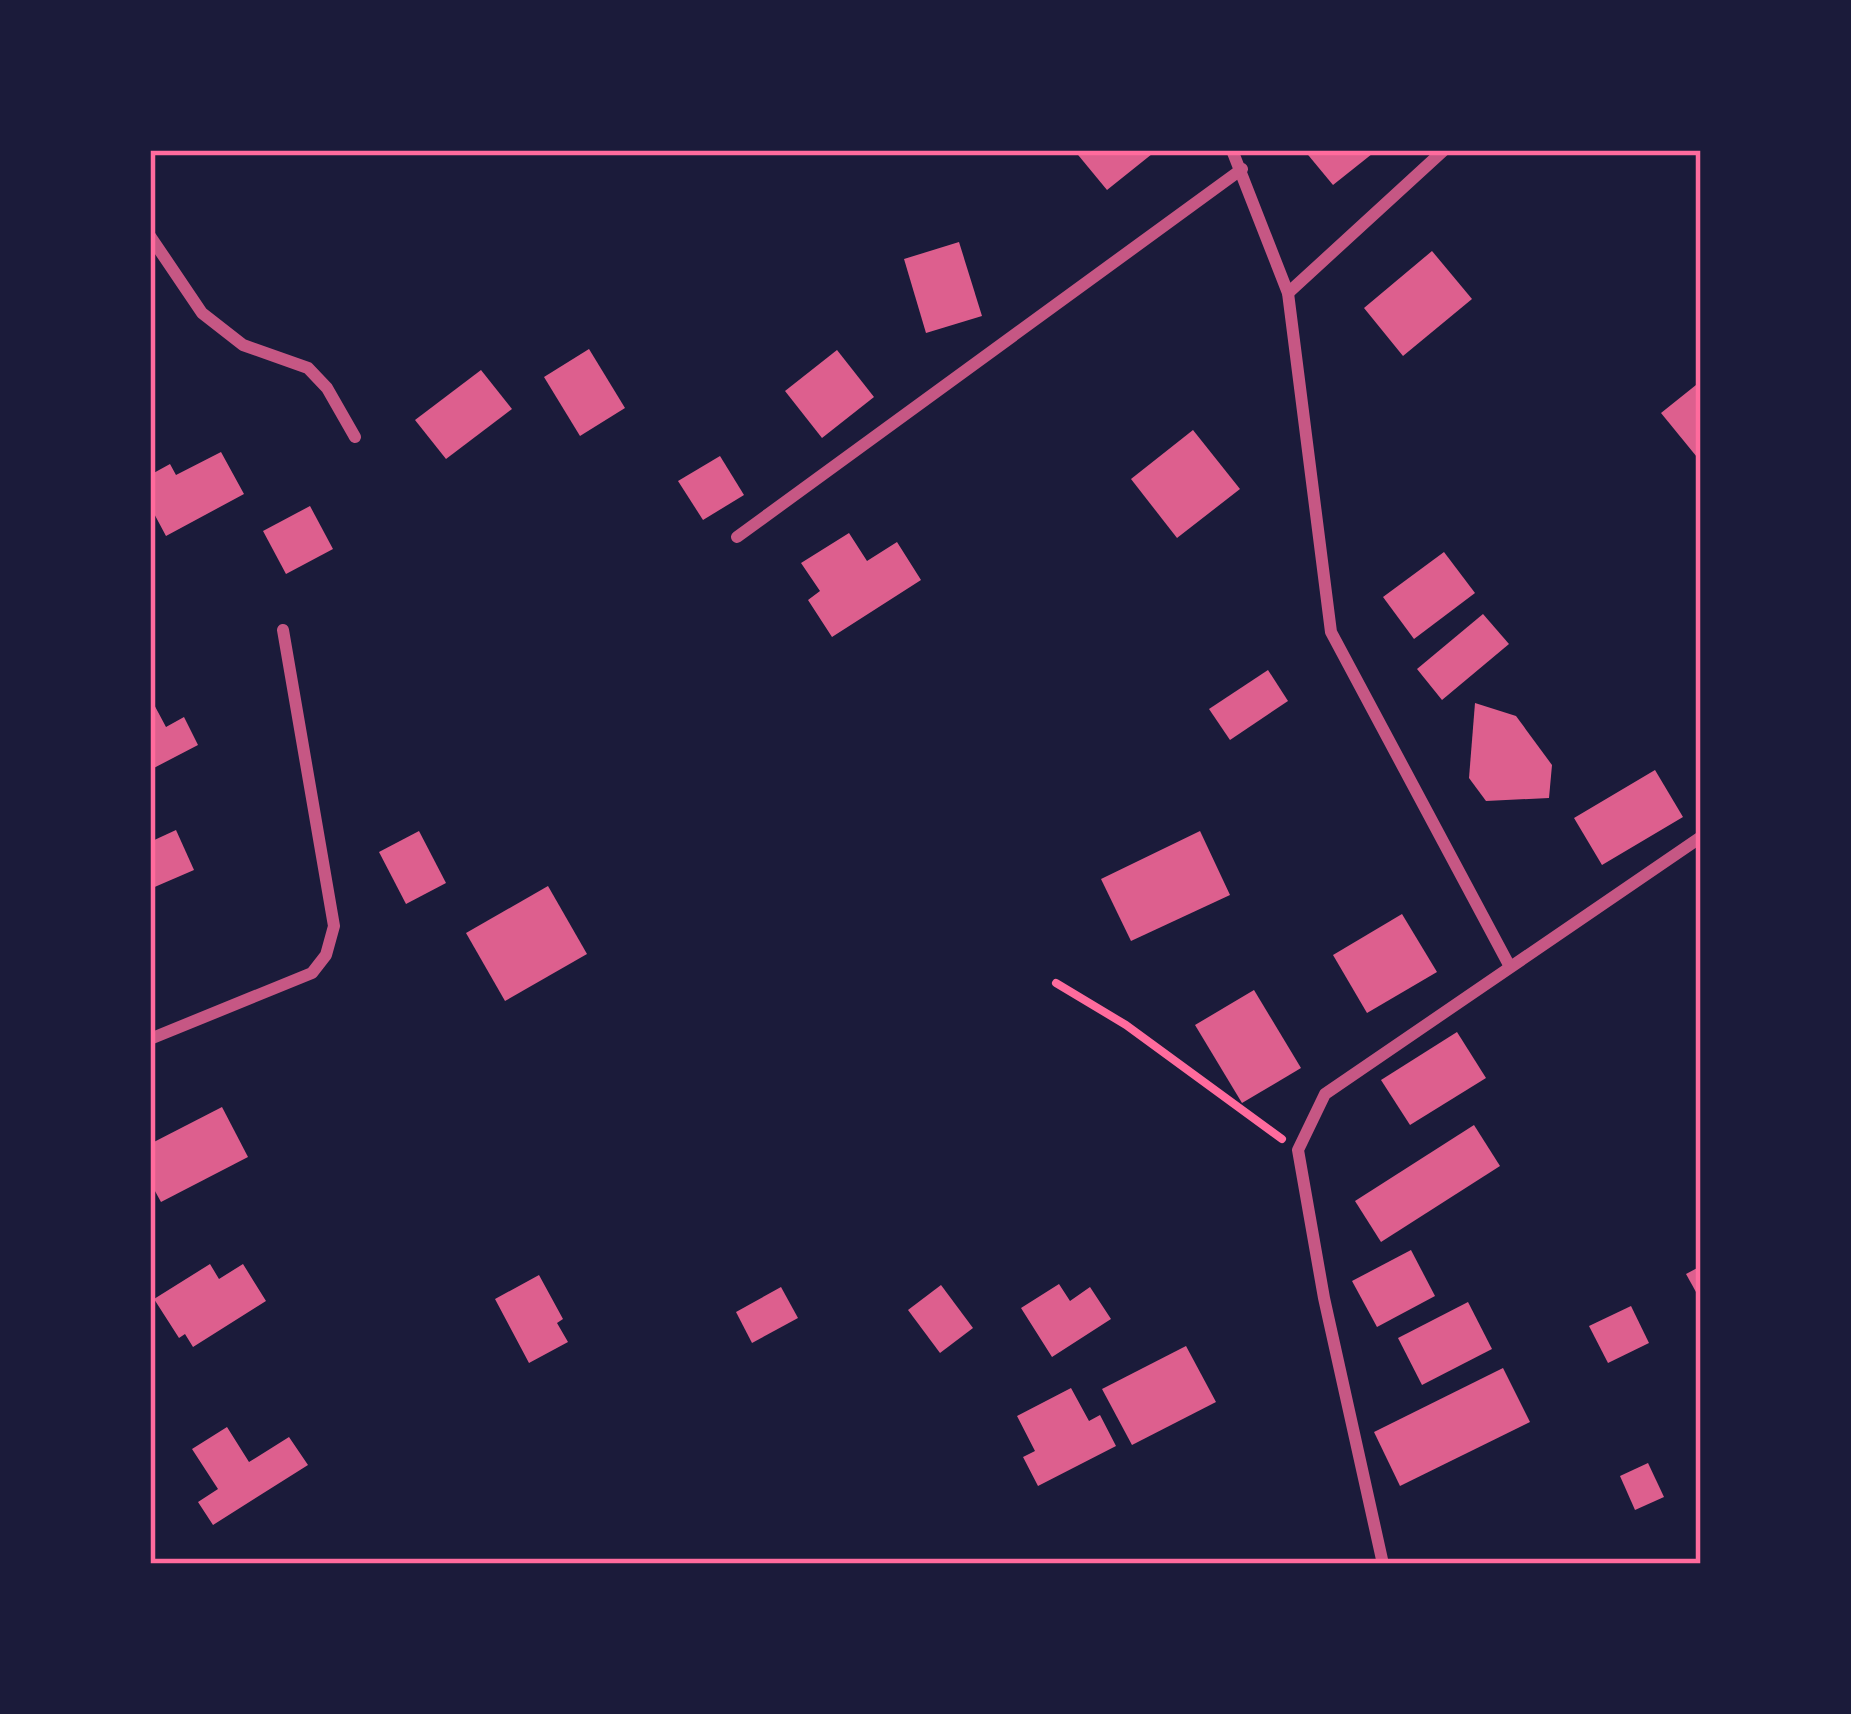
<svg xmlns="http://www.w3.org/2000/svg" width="1851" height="1714" font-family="'IBM Plex Sans',sans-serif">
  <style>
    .building { fill: #dd5f8e }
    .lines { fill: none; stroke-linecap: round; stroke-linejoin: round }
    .path { stroke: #ff6b9d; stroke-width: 8 }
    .minor { stroke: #c65784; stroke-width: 12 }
    .neatline { fill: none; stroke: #ff6b9d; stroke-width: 4.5 }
  </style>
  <rect width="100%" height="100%" fill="#1b1b3a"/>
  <!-- building -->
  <g class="building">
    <path d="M1074,150H1157L1107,190Z"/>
    <path d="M1304,150H1377L1333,185Z"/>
    <path d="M959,242L982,316L926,333L904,259Z"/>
    <path d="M1432,251L1472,299L1403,356L1364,308Z"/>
    <path d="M589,349L625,408L580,436L544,377Z"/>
    <path d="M837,350L874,397L822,438L785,391Z"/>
    <path d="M481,370L512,409L446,459L415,420Z"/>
    <path d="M1701,381V462L1661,413Z"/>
    <path d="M1193,430L1240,489L1177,538L1131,479Z"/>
    <path d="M221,452L244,494L166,536L150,506V475L170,464L176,475Z"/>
    <path d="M720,456L744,495L703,520L678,481Z"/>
    <path d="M310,506L333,549L286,574L263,531Z"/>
    <path d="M849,533L867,561L897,542L921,580L832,637L808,600L820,591L801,563Z"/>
    <path d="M1444,552L1475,593L1414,639L1383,597Z"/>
    <path d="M1483,614L1509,644L1442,700L1417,669Z"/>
    <path d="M1268,670L1288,701L1230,740L1209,709Z"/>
    <path d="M150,697L166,727L184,717L198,745L150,770Z"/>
    <path d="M1475,703L1516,716L1552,765L1549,798L1486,801L1469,778Z"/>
    <path d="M1655,770L1683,817L1602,865L1574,818Z"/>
    <path d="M176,830L194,870L150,889V842Z"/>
    <path d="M419,831L446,883L406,904L379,852Z"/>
    <path d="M1200,831L1230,895L1131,941L1101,879Z"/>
    <path d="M548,886L587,954L505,1001L466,933Z"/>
    <path d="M1402,914L1437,972L1367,1013L1333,955Z"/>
    <path d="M1254,990L1301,1068L1242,1103L1195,1025Z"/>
    <path d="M1457,1032L1486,1078L1410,1125L1381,1080Z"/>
    <path d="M222,1107L248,1157L161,1202L150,1182V1144Z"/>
    <path d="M1474,1125L1500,1166L1381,1242L1355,1201Z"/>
    <path d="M1411,1250L1435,1296L1377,1327L1352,1281Z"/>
    <path d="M210,1264L219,1279L243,1264L266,1301L193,1347L185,1334L179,1338L154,1299Z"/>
    <path d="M1701,1266V1301L1686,1274Z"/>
    <path d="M539,1275L563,1319L557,1323L568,1342L529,1363L495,1299Z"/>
    <path d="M1059,1284L1070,1301L1090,1287L1111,1319L1052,1357L1021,1308Z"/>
    <path d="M941,1285L973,1328L940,1353L908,1310Z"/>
    <path d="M781,1287L798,1318L752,1343L736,1312Z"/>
    <path d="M1468,1302L1492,1349L1422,1385L1398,1338Z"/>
    <path d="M1631,1306L1649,1343L1608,1363L1589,1326Z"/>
    <path d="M1186,1346L1216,1402L1132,1445L1102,1389Z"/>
    <path d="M1503,1368L1530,1422L1400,1486L1374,1432Z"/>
    <path d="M1071,1388L1089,1421L1100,1415L1116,1446L1038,1486L1023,1457L1035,1451L1017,1416Z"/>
    <path d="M227,1427L249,1462L289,1437L308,1465L213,1525L198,1502L218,1489L192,1449Z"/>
    <path d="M1648,1463L1664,1497L1635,1510L1620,1476Z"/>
  </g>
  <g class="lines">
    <!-- path -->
    <path class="path" d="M1056,983L1126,1025L1282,1139"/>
    <!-- minor -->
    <g class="minor">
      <path d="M1232,150L1288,293L1331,632L1509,965"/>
      <path d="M150,236L202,313L243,345L308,368L327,388L355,437"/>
      <path d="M1288,293L1444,150"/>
      <path d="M737,537L1242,169"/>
      <path d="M150,1039L312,973L326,955L334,926L283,630"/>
      <path d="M1383,1564L1324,1298L1298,1150L1325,1094L1701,837"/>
    </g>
  </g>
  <!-- border -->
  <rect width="1851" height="1714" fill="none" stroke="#1b1b3a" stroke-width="306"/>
  <rect x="153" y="153" width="1545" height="1408" class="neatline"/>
</svg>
